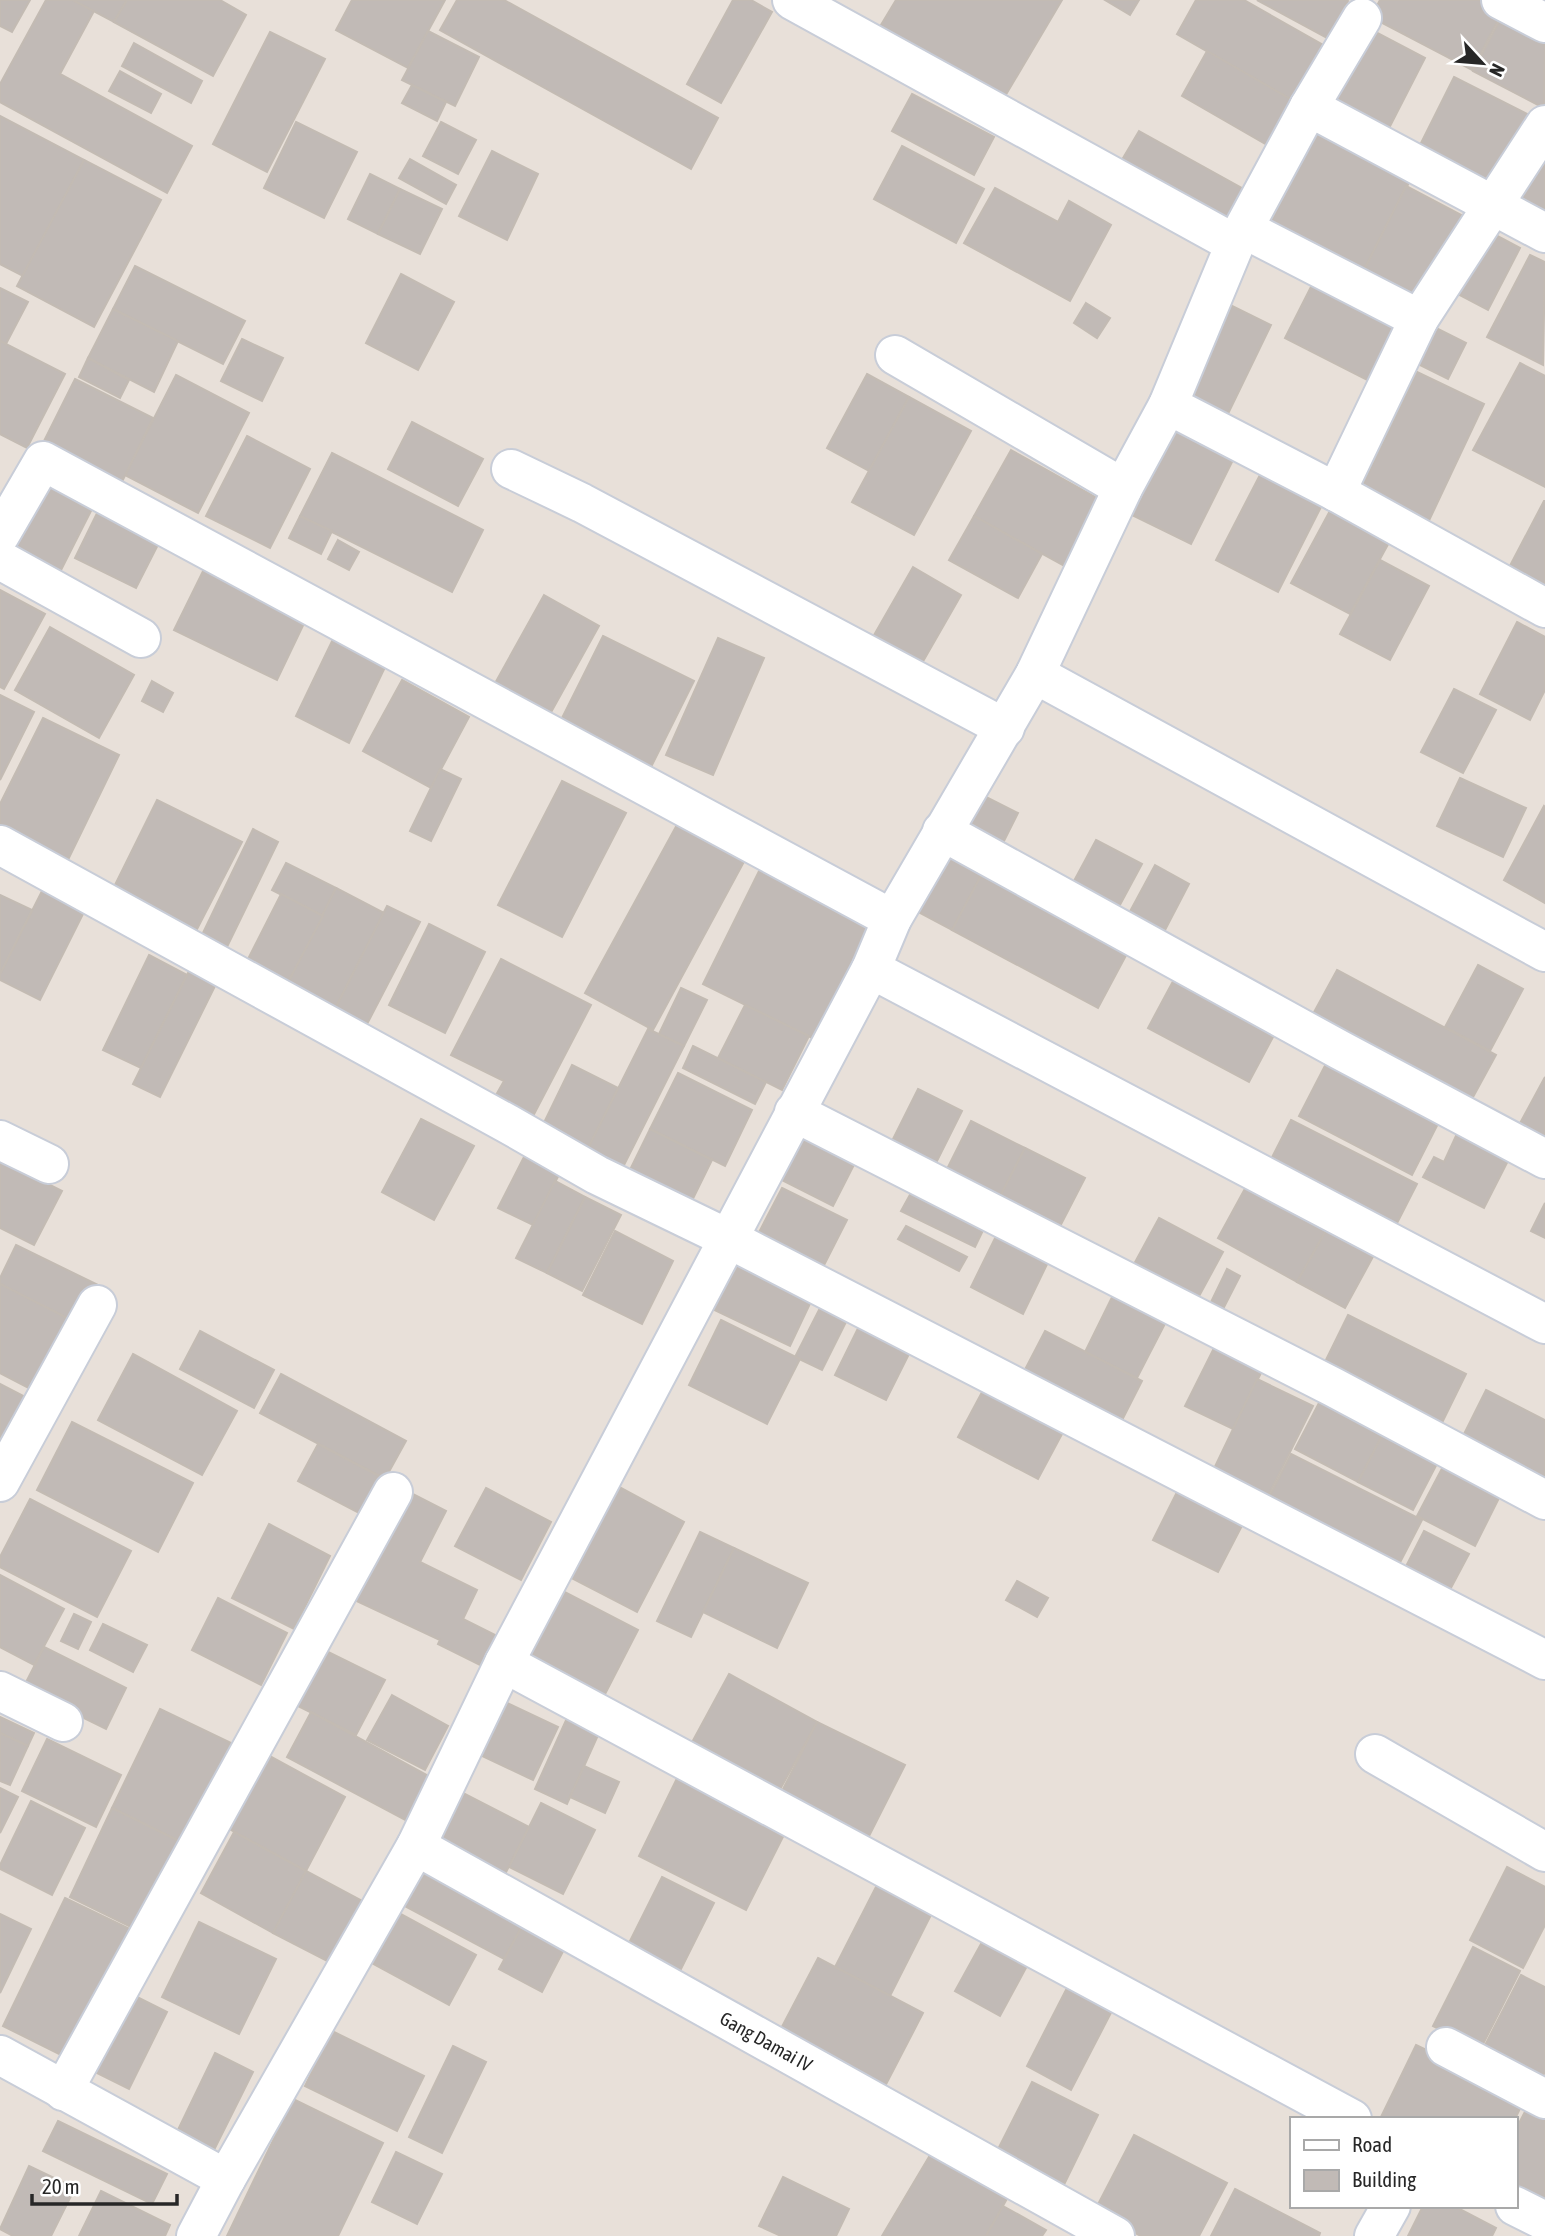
<svg xmlns="http://www.w3.org/2000/svg" width="1545" height="2236" font-family="'Asap Condensed',sans-serif">
  <style>
    .building { fill: #c1bab6; stroke: #c3bbb3; stroke-width: 2 }
    .lines { fill: none; stroke-linecap: round; stroke-linejoin: round }
    .minor-casing { stroke: #c8cdd8; stroke-width: 42 }
    .minor { stroke: #fff; stroke-width: 38 }
    .labels { text-anchor: middle; dominant-baseline: central; stroke-width: 7; stroke-linejoin: round; paint-order: stroke }
    .street-label { font-size: 19px; fill: #272727; stroke: #fff }
  </style>
  <rect width="100%" height="100%" fill="#e8e0d9"/>
  <!-- building -->
  <g class="building">
    <path d="M0,0H30L12,32L0,26Z"/>
    <path d="M46,0H73L94,11L60,74L192,146L167,193L0,102V84Z"/>
    <path d="M73,0H127L114,22Z"/>
    <path d="M127,0H220L246,15L213,76L114,22Z"/>
    <path d="M352,0H445L408,68L336,30Z"/>
    <path d="M457,0H504L718,118L691,169L440,30Z"/>
    <path d="M733,0H751L772,12L721,103L687,84Z"/>
    <path d="M896,0H1062L1001,103L878,30Z"/>
    <path d="M1105,0H1139L1130,15Z"/>
    <path d="M1196,0H1244L1323,45L1292,100L1177,34Z"/>
    <path d="M1257,0H1346L1348,1L1327,38Z"/>
    <path d="M1380,0H1487L1504,9L1472,70L1371,17Z"/>
    <path d="M1501,18L1545,42L1544,108L1473,71Z"/>
    <path d="M1364,26L1425,58L1384,138L1323,107Z"/>
    <path d="M428,31L479,57L455,106L402,80Z"/>
    <path d="M270,32L325,59L267,172L213,144Z"/>
    <path d="M134,43L202,81L191,103L122,66Z"/>
    <path d="M1207,51L1292,100L1267,145L1182,96Z"/>
    <path d="M120,71L161,94L151,113L109,91Z"/>
    <path d="M1454,77L1533,117L1496,189L1418,149Z"/>
    <path d="M412,85L446,102L437,121L402,103Z"/>
    <path d="M912,94L994,137L974,175L892,131Z"/>
    <path d="M0,116L84,160L23,276L0,264Z"/>
    <path d="M296,122L357,152L324,218L264,188Z"/>
    <path d="M441,122L476,140L458,174L423,156Z"/>
    <path d="M1320,123L1415,171L1359,280L1265,233Z"/>
    <path d="M1139,131L1247,191L1227,226L1119,165Z"/>
    <path d="M1545,137V219L1508,199Z"/>
    <path d="M902,146L984,189L956,243L874,199Z"/>
    <path d="M492,151L538,174L507,240L459,216Z"/>
    <path d="M410,159L456,185L446,204L399,178Z"/>
    <path d="M84,160L161,200L94,327L17,286Z"/>
    <path d="M370,174L400,189L378,234L348,219Z"/>
    <path d="M1406,186L1463,216L1415,309L1359,280Z"/>
    <path d="M995,188L1058,222L1069,201L1111,225L1070,301L964,243Z"/>
    <path d="M400,189L442,209L420,254L378,234Z"/>
    <path d="M1488,231L1520,248L1488,310L1456,293Z"/>
    <path d="M1530,255L1545,262L1543,365L1487,337Z"/>
    <path d="M135,266L245,321L223,364L113,309Z"/>
    <path d="M1318,273L1408,319L1375,384L1285,338Z"/>
    <path d="M401,274L454,302L418,370L366,343Z"/>
    <path d="M0,288L28,302L6,344L0,341Z"/>
    <path d="M1086,303L1110,318L1097,338L1074,323Z"/>
    <path d="M1226,303L1271,325L1226,418L1181,396Z"/>
    <path d="M113,309L178,341L154,392L88,358Z"/>
    <path d="M1430,325L1466,343L1448,379L1412,361Z"/>
    <path d="M242,339L283,358L262,401L221,381Z"/>
    <path d="M0,341L65,374L27,448L0,434Z"/>
    <path d="M88,358L129,380L120,398L79,377Z"/>
    <path d="M1520,363L1545,376V487L1473,450Z"/>
    <path d="M1417,372L1484,404L1425,529L1357,496Z"/>
    <path d="M867,374L909,397L869,471L827,448Z"/>
    <path d="M176,375L249,413L198,513L125,475Z"/>
    <path d="M75,379L153,418L118,490L39,451Z"/>
    <path d="M909,397L971,431L914,535L852,502Z"/>
    <path d="M412,422L483,459L458,506L388,469Z"/>
    <path d="M1173,430L1233,460L1191,544L1132,515Z"/>
    <path d="M247,436L310,469L270,548L206,516Z"/>
    <path d="M1011,450L1104,502L1068,568L974,516Z"/>
    <path d="M332,453L483,530L452,592L300,516Z"/>
    <path d="M1263,469L1324,501L1278,592L1216,560Z"/>
    <path d="M41,472L96,501L56,580L0,552Z"/>
    <path d="M103,501L164,533L136,588L75,558Z"/>
    <path d="M1544,501H1545V601L1503,579Z"/>
    <path d="M1332,507L1391,539L1350,614L1291,583Z"/>
    <path d="M300,516L332,531L321,554L289,538Z"/>
    <path d="M974,516L1042,554L1018,598L949,560Z"/>
    <path d="M338,540L359,552L349,570L328,559Z"/>
    <path d="M1380,560L1429,586L1390,660L1340,634Z"/>
    <path d="M207,563L309,613L277,680L174,630Z"/>
    <path d="M913,567L961,595L917,672L869,644Z"/>
    <path d="M0,590L45,614L4,689L0,687Z"/>
    <path d="M544,595L599,626L544,725L489,694Z"/>
    <path d="M1517,622L1545,637V690L1530,720L1480,694Z"/>
    <path d="M50,627L134,675L99,738L15,690Z"/>
    <path d="M603,636L694,681L645,779L554,734Z"/>
    <path d="M334,637L387,663L349,743L296,716Z"/>
    <path d="M718,638L764,658L713,775L666,755Z"/>
    <path d="M402,680L469,717L431,788L363,751Z"/>
    <path d="M152,681L173,693L163,712L142,701Z"/>
    <path d="M1454,689L1496,710L1463,773L1421,752Z"/>
    <path d="M0,695L34,712L0,780Z"/>
    <path d="M43,718L119,755L67,862L0,828V804Z"/>
    <path d="M440,769L461,779L431,841L410,831Z"/>
    <path d="M1460,778L1526,808L1503,857L1437,826Z"/>
    <path d="M562,781L626,813L562,937L498,905Z"/>
    <path d="M984,796L1018,813L997,855L963,837Z"/>
    <path d="M157,800L242,842L194,935L110,895Z"/>
    <path d="M1544,806L1545,807V903L1504,880Z"/>
    <path d="M679,821L746,858L653,1030L585,993Z"/>
    <path d="M253,829L278,842L226,949L201,937Z"/>
    <path d="M1096,840L1142,864L1114,916L1068,892Z"/>
    <path d="M940,847L984,870L952,930L909,907Z"/>
    <path d="M764,861L882,921L822,1043L703,984Z"/>
    <path d="M286,863L336,888L323,916L272,890Z"/>
    <path d="M1155,865L1189,884L1163,934L1128,915Z"/>
    <path d="M984,870L1130,948L1098,1008L952,930Z"/>
    <path d="M336,888L384,913L335,1009L287,984Z"/>
    <path d="M43,889L85,910L40,1000L0,980V974Z"/>
    <path d="M281,894L323,916L287,984L246,963Z"/>
    <path d="M0,895L32,910L0,974Z"/>
    <path d="M387,906L420,922L366,1026L335,1009Z"/>
    <path d="M429,924L485,952L445,1033L389,1005Z"/>
    <path d="M149,955L187,975L141,1068L103,1050Z"/>
    <path d="M501,959L591,1005L530,1122L492,1102L504,1081L451,1055Z"/>
    <path d="M1478,965L1523,989L1490,1051L1445,1027Z"/>
    <path d="M190,969L217,982L160,1097L133,1084Z"/>
    <path d="M1179,970L1280,1024L1249,1082L1148,1028Z"/>
    <path d="M1337,970L1496,1055L1466,1110L1307,1025Z"/>
    <path d="M681,988L707,1000L684,1046L659,1034Z"/>
    <path d="M745,1005L809,1036L782,1090L718,1058Z"/>
    <path d="M648,1029L684,1046L618,1177L582,1160Z"/>
    <path d="M693,1046L766,1082L755,1104L683,1068Z"/>
    <path d="M1332,1052L1445,1110L1412,1175L1299,1116Z"/>
    <path d="M572,1065L618,1088L582,1160L537,1137Z"/>
    <path d="M678,1073L752,1110L725,1166L650,1129Z"/>
    <path d="M1545,1077V1155L1512,1138Z"/>
    <path d="M918,1089L962,1111L931,1173L887,1151Z"/>
    <path d="M421,1119L474,1146L434,1220L382,1192Z"/>
    <path d="M1291,1120L1417,1184L1391,1235L1265,1171Z"/>
    <path d="M971,1121L1025,1148L993,1210L940,1183Z"/>
    <path d="M797,1124L859,1155L833,1206L772,1175Z"/>
    <path d="M1460,1127L1512,1153L1484,1208L1423,1177L1434,1157L1444,1162Z"/>
    <path d="M650,1129L712,1160L684,1217L622,1186Z"/>
    <path d="M1025,1148L1085,1178L1053,1240L993,1210Z"/>
    <path d="M527,1151L562,1169L533,1225L498,1208Z"/>
    <path d="M0,1160L62,1191L34,1245L0,1228Z"/>
    <path d="M918,1180L990,1216L975,1247L901,1211Z"/>
    <path d="M555,1181L585,1197L547,1273L516,1258Z"/>
    <path d="M1248,1183L1328,1227L1297,1282L1218,1238Z"/>
    <path d="M782,1188L847,1220L820,1273L755,1240Z"/>
    <path d="M585,1197L621,1215L582,1291L547,1273Z"/>
    <path d="M1545,1203V1238L1531,1231Z"/>
    <path d="M1159,1218L1223,1252L1191,1311L1127,1277Z"/>
    <path d="M906,1226L967,1257L959,1271L898,1239Z"/>
    <path d="M1328,1227L1375,1253L1345,1308L1297,1282Z"/>
    <path d="M999,1230L1051,1256L1023,1314L971,1287Z"/>
    <path d="M615,1231L673,1261L642,1324L583,1295Z"/>
    <path d="M16,1245L98,1285L79,1324L0,1284V1278Z"/>
    <path d="M728,1249L816,1291L790,1346L702,1304Z"/>
    <path d="M1227,1269L1240,1276L1223,1309L1211,1302Z"/>
    <path d="M0,1284L79,1324L42,1395L0,1373Z"/>
    <path d="M1116,1289L1169,1316L1137,1378L1085,1352Z"/>
    <path d="M823,1302L849,1316L822,1370L795,1357Z"/>
    <path d="M1348,1315L1466,1374L1439,1429L1321,1370Z"/>
    <path d="M864,1316L915,1342L886,1400L835,1375Z"/>
    <path d="M721,1320L800,1359L767,1424L689,1385Z"/>
    <path d="M200,1331L274,1370L254,1408L180,1369Z"/>
    <path d="M1045,1331L1142,1381L1114,1436L1016,1387Z"/>
    <path d="M1216,1344L1264,1367L1233,1429L1185,1406Z"/>
    <path d="M133,1354L237,1411L202,1475L98,1420Z"/>
    <path d="M281,1374L406,1441L385,1479L260,1413Z"/>
    <path d="M989,1379L1069,1421L1038,1479L958,1437Z"/>
    <path d="M1257,1379L1313,1406L1263,1506L1209,1479Z"/>
    <path d="M0,1384L29,1399L0,1454Z"/>
    <path d="M1486,1390L1545,1420V1480L1462,1438Z"/>
    <path d="M1322,1397L1385,1430L1358,1482L1295,1449Z"/>
    <path d="M72,1422L193,1483L158,1552L37,1490Z"/>
    <path d="M1385,1430L1440,1458L1413,1510L1358,1482Z"/>
    <path d="M318,1444L379,1476L359,1513L298,1481Z"/>
    <path d="M1291,1454L1422,1520L1392,1578L1261,1513Z"/>
    <path d="M1448,1457L1505,1486L1475,1546L1417,1516Z"/>
    <path d="M608,1481L684,1522L637,1612L560,1572Z"/>
    <path d="M1182,1482L1248,1514L1218,1572L1153,1540Z"/>
    <path d="M401,1488L446,1511L420,1562L477,1590L463,1619L499,1637L484,1667L438,1644L440,1640L346,1596Z"/>
    <path d="M486,1488L551,1522L521,1580L455,1546Z"/>
    <path d="M30,1499L131,1551L97,1617L0,1567V1557Z"/>
    <path d="M269,1524L330,1556L294,1629L232,1598Z"/>
    <path d="M1424,1531L1469,1554L1444,1601L1400,1578Z"/>
    <path d="M700,1532L734,1548L691,1637L657,1621Z"/>
    <path d="M734,1548L808,1583L777,1648L703,1612Z"/>
    <path d="M0,1575L64,1609L34,1665L0,1647Z"/>
    <path d="M1017,1581L1048,1598L1037,1617L1006,1600Z"/>
    <path d="M551,1585L638,1630L602,1700L515,1655Z"/>
    <path d="M218,1598L287,1633L261,1685L192,1650Z"/>
    <path d="M74,1614L91,1622L78,1649L61,1641Z"/>
    <path d="M103,1624L147,1645L133,1672L90,1650Z"/>
    <path d="M44,1647L126,1688L106,1729L23,1688Z"/>
    <path d="M318,1647L385,1680L356,1735L290,1702Z"/>
    <path d="M729,1674L817,1722L772,1804L684,1757Z"/>
    <path d="M392,1695L448,1726L425,1770L367,1740Z"/>
    <path d="M503,1701L558,1727L533,1780L478,1754Z"/>
    <path d="M160,1709L231,1743L183,1843L112,1808Z"/>
    <path d="M311,1712L432,1778L409,1822L287,1757Z"/>
    <path d="M0,1717L34,1733L28,1746L0,1733Z"/>
    <path d="M567,1718L599,1733L567,1804L535,1789Z"/>
    <path d="M817,1722L905,1765L865,1844L777,1801Z"/>
    <path d="M0,1733L28,1746L10,1785L0,1781Z"/>
    <path d="M47,1739L121,1775L96,1827L22,1791Z"/>
    <path d="M264,1753L345,1797L306,1871L224,1826Z"/>
    <path d="M584,1766L619,1782L605,1813L570,1797Z"/>
    <path d="M683,1766L791,1821L746,1910L639,1856Z"/>
    <path d="M0,1788L18,1797L0,1833Z"/>
    <path d="M459,1791L529,1827L499,1886L429,1850Z"/>
    <path d="M31,1801L85,1828L52,1895L0,1869V1865Z"/>
    <path d="M541,1803L595,1830L563,1894L509,1867Z"/>
    <path d="M112,1808L183,1843L141,1932L70,1897Z"/>
    <path d="M234,1832L306,1871L273,1933L201,1893Z"/>
    <path d="M427,1861L528,1915L504,1959L403,1905Z"/>
    <path d="M1507,1867L1545,1887V1925L1523,1968L1470,1940Z"/>
    <path d="M306,1871L364,1902L331,1963L273,1933Z"/>
    <path d="M662,1877L714,1903L679,1973L627,1947Z"/>
    <path d="M880,1879L935,1907L890,1996L835,1967Z"/>
    <path d="M65,1898L138,1933L75,2062L3,2026Z"/>
    <path d="M397,1912L476,1955L449,2005L370,1962Z"/>
    <path d="M0,1914L31,1929L0,1993Z"/>
    <path d="M528,1915L570,1938L542,1992L499,1969Z"/>
    <path d="M199,1922L276,1959L239,2034L162,1997Z"/>
    <path d="M982,1942L1027,1966L1000,2016L955,1991Z"/>
    <path d="M1473,1947L1520,1971L1480,2050L1433,2026Z"/>
    <path d="M818,1958L923,2013L881,2094L775,2040Z"/>
    <path d="M1521,1975L1545,1987V2072L1539,2083L1481,2053Z"/>
    <path d="M1070,1982L1115,2005L1071,2090L1027,2066Z"/>
    <path d="M125,1991L167,2012L129,2089L87,2068Z"/>
    <path d="M332,2031L424,2076L397,2131L305,2086Z"/>
    <path d="M1416,2045L1525,2098L1515,2119H1380Z"/>
    <path d="M453,2046L486,2062L442,2153L409,2137Z"/>
    <path d="M215,2053L253,2072L212,2154L175,2136Z"/>
    <path d="M1032,2082L1098,2115L1059,2195L992,2161Z"/>
    <path d="M1533,2096L1545,2103V2203L1515,2188V2131Z"/>
    <path d="M293,2099L383,2143L338,2236H227Z"/>
    <path d="M58,2121L167,2174L152,2204L43,2151Z"/>
    <path d="M1134,2135L1227,2183L1199,2236H1141L1094,2212Z"/>
    <path d="M933,2150L1009,2195L986,2236H882Z"/>
    <path d="M396,2152L442,2174L417,2224L372,2202Z"/>
    <path d="M29,2166L75,2188L51,2236H13L0,2229Z"/>
    <path d="M783,2177L849,2209L836,2236H781L759,2226Z"/>
    <path d="M1235,2189L1320,2233L1319,2236H1211Z"/>
    <path d="M101,2191L170,2225L165,2236H79Z"/>
    <path d="M1003,2206L1046,2230L1042,2236H986Z"/>
    <path d="M1423,2206H1454L1496,2228L1492,2236H1408Z"/>
  </g>
  <g class="lines">
    <defs>
      <g id="minor">
        <path d="M792,0L1235,244"/>
        <path d="M1501,0L1545,23"/>
        <path d="M1309,107L1545,233"/>
        <path d="M1244,229L1419,319"/>
        <path d="M895,355L1123,488"/>
        <path d="M1168,405L1336,492L1545,608"/>
        <path d="M511,469L582,503L1005,728"/>
        <path d="M1336,492L1419,319L1545,125"/>
        <path d="M0,535L43,461L892,919"/>
        <path d="M0,560L141,638"/>
        <path d="M1035,674L1545,952"/>
        <path d="M942,831L1340,1050L1545,1159"/>
        <path d="M0,845L508,1124L597,1175L727,1238L1545,1660"/>
        <path d="M871,969L1545,1324"/>
        <path d="M794,1112L1333,1387L1545,1500"/>
        <path d="M0,1140L49,1164"/>
        <path d="M0,1482L97,1305"/>
        <path d="M504,1663L1352,2119"/>
        <path d="M0,1691L63,1722"/>
        <path d="M1375,1754L1545,1852"/>
        <path id="s1" d="M416,1846L1115,2236"/>
        <path d="M1446,2047L1545,2099"/>
        <path d="M0,2055L226,2179"/>
        <path d="M63,2091L393,1492"/>
        <path d="M1515,2206L1545,2221"/>
        <path d="M196,2236L226,2179L416,1846L504,1663L871,969L892,919L1035,674L1123,488L1168,405L1235,244L1309,107L1362,18"/>
        <path d="M1374,2236L1391,2206"/>
      </g>
    </defs>
    <!-- minor casing -->
    <use href="#minor" class="minor-casing"/>
    <!-- minor -->
    <use href="#minor" class="minor"/>
  </g>
  <g class="labels">
    <!-- street labels -->
    <g class="street-label">
      <text stroke="none"><textPath href="#s1" startOffset="401">Gang Damai IV</textPath></text>
    </g>
  </g>
  <!-- legend -->
  <rect x="1290" y="2117" width="228" height="91" fill="#ffffff" stroke="#a9a9a9" stroke-width="2"/>
  <rect x="1304" y="2140" width="35" height="10" fill="#ffffff" stroke="#a9a9a9" stroke-width="2"/>
  <text x="1352" y="2152" font-size="21" fill="#272727">Road</text>
  <rect x="1304" y="2170" width="35" height="21" fill="#c1bab6" stroke="#a9a9a9" stroke-width="2"/>
  <text x="1352" y="2187" font-size="21" fill="#272727">Building</text>
  <!-- north arrow -->
  <g transform="translate(1482 63) rotate(116)" stroke="#ffffff" stroke-width="5" paint-order="stroke">
  <path d="M0-5L12 26L0 18L-12 26Z" fill="#272727"/>
  <text y="-10" font-size="19" font-weight="bold" text-anchor="middle" fill="#272727">N</text>
  </g>
  <!-- scale -->
  <path d="M32 2194v10h145v-10" fill="none" stroke="#272727" stroke-width="3.5"/>
  <text x="42" y="2194" font-size="21" fill="#272727" stroke="#ffffff" stroke-width="5" paint-order="stroke">20 m</text>
</svg>
